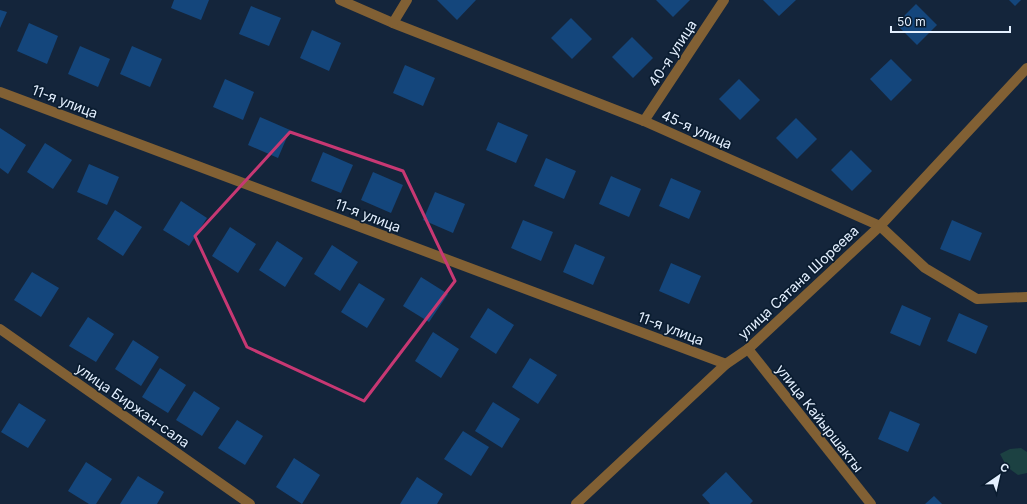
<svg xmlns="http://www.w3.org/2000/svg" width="1027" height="504" font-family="Inter,sans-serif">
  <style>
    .water { fill: #1c4142 }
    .building { fill: #14467c }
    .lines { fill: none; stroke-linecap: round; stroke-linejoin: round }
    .street { stroke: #816034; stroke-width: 10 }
    .marked { fill: none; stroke: #c73873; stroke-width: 3; stroke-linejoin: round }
    .labels { text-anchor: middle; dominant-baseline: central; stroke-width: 3.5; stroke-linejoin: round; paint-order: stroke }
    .street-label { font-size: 14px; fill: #e3effe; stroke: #0a1c30 }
  </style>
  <rect width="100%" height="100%" fill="#14253b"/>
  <!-- water -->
  <path class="water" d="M1021,448L1027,452V473L1018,475L1007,467L1000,454L1010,449Z"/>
  <!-- building -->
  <g class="building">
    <path d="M174,0H209L201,20L171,8Z"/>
    <path d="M437,0H476L457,20Z"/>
    <path d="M656,0H690L673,17Z"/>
    <path d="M763,0H796L779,16Z"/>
    <path d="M1009,0H1021L1015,6Z"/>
    <path d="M916,4L937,25L917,45L896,24Z"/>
    <path d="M251,6L281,18L269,46L239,34Z"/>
    <path d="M0,10L7,12L0,28Z"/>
    <path d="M571,18L592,39L572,59L551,38Z"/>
    <path d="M29,23L58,36L47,64L17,51Z"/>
    <path d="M312,30L341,43L329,71L300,58Z"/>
    <path d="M632,37L653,58L633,78L612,57Z"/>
    <path d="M80,46L110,59L98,87L68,74Z"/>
    <path d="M132,46L162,59L150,87L120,74Z"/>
    <path d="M891,59L912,80L891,101L870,79Z"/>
    <path d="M405,65L435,78L423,106L393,93Z"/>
    <path d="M225,79L254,92L243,120L213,107Z"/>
    <path d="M739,79L760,100L740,120L719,99Z"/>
    <path d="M260,117L290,130L278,158L248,145Z"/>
    <path d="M796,118L817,139L797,159L776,138Z"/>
    <path d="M498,122L528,135L516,163L486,150Z"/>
    <path d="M0,128L26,145L8,174L0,168Z"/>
    <path d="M45,143L72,160L53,189L27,172Z"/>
    <path d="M851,150L872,171L852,191L831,170Z"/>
    <path d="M323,152L353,165L341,193L311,181Z"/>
    <path d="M546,158L576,171L564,199L534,186Z"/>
    <path d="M89,164L119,177L107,205L77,192Z"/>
    <path d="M373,172L403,185L391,213L361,200Z"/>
    <path d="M611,176L641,189L629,217L599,204Z"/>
    <path d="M671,178L701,191L689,219L659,206Z"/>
    <path d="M435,192L465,204L453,233L423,220Z"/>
    <path d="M181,201L207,218L189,246L163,230Z"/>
    <path d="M115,210L142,227L123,256L97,239Z"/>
    <path d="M523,220L553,232L541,261L511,248Z"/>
    <path d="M952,220L982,233L970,261L940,249Z"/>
    <path d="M230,227L256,244L238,273L212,256Z"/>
    <path d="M277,241L303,258L285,287L259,270Z"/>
    <path d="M575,244L605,257L593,285L563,272Z"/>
    <path d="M332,245L358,262L340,291L314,274Z"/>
    <path d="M671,263L701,276L689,304L659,291Z"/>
    <path d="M32,272L59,288L41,317L14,300Z"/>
    <path d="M421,277L448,294L429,322L403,306Z"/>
    <path d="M359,283L385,299L367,328L341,312Z"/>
    <path d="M902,305L931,318L920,346L890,333Z"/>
    <path d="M488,308L514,325L496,354L470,337Z"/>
    <path d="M959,313L988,326L976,354L947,341Z"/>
    <path d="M88,317L114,334L96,362L69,346Z"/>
    <path d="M433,332L459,349L441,378L415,361Z"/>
    <path d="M133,340L159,357L141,386L115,369Z"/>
    <path d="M530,358L557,375L538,404L512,387Z"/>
    <path d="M160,368L186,385L168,413L142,397Z"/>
    <path d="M194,391L220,408L202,436L176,420Z"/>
    <path d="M493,402L520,419L502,448L475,431Z"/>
    <path d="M19,403L46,420L28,448L1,432Z"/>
    <path d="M890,411L920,424L908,452L878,439Z"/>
    <path d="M237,420L263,436L245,465L218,448Z"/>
    <path d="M463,431L489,447L471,476L444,459Z"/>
    <path d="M294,458L320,475L302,504L276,487Z"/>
    <path d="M86,462L112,479L96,504H89L68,491Z"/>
    <path d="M726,472L753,501L750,504H710L702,495Z"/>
    <path d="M138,476L164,492L157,504H120Z"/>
    <path d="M417,477L443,494L437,504H400Z"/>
    <path d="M934,496L942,504H925Z"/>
  </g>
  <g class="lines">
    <!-- street -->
    <g class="street">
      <path d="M340,0L393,23L644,121L880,226L925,268L977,299L1027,297"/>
      <path d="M393,23L407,0"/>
      <path d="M0,92L726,364"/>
      <path d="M644,121L724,0"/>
      <path d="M0,329L250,504"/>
      <path d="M748,349L871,504"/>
      <path d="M576,504L726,364L748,349L880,226L1027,68"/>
    </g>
  </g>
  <!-- marked area -->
  <path class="marked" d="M290,132L403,171L455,281L364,401L247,347L195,236Z"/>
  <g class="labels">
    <!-- street labels -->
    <g class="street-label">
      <text transform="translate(672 53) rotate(-57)">40-я улица</text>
      <text transform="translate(65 101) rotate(21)">11-я улица</text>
      <text transform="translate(697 129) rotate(24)">45-я улица</text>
      <text transform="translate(368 215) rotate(21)">11-я улица</text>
      <text transform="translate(798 282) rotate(-43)">улица Сатана Шореева</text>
      <text transform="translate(671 328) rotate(21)">11-я улица</text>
      <text transform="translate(133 405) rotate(35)">улица Биржан-сала</text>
      <text transform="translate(820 418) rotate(52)">улица Кайыршакты</text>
    </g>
  </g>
  <!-- north arrow -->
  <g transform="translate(999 476) rotate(34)" stroke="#0a1c30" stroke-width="3" paint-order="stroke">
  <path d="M0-3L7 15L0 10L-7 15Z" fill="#e3effe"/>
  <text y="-6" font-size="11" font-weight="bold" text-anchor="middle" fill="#e3effe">С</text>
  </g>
  <!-- scale -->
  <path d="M891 26v6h119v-6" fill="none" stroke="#e3effe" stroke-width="2"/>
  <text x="897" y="26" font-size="12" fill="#e3effe" stroke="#0a1c30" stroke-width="3" paint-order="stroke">50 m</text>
</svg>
